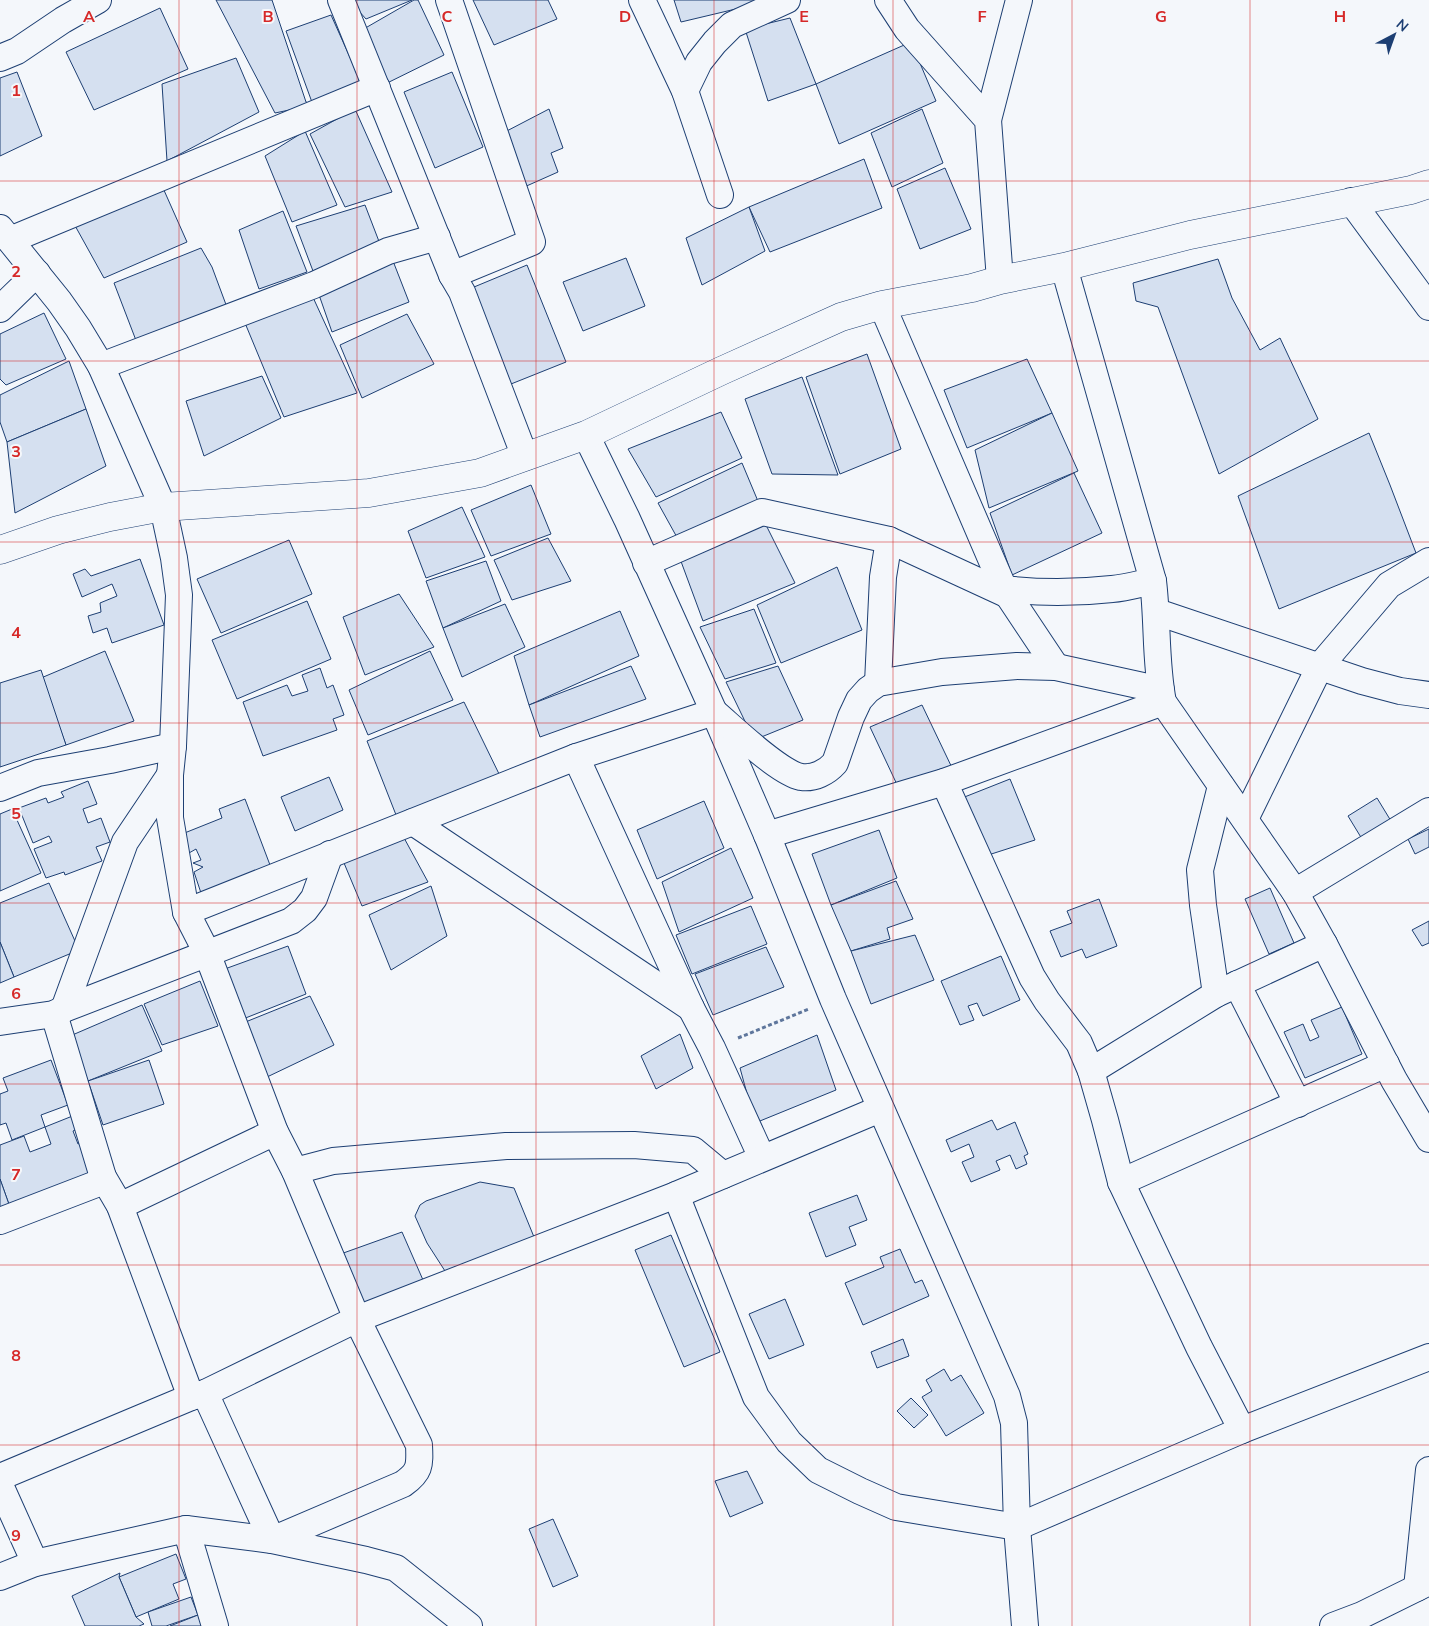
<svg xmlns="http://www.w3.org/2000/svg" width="1429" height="1626" font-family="Mulish,sans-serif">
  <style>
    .building { fill: #d5e0f0; stroke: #1d3f73 }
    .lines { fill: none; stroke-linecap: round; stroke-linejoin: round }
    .minor-casing { stroke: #1d3f73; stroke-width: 28 }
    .secondary-casing { stroke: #1d3f73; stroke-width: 29 }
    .path { stroke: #5e769c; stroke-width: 3; stroke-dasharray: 4 2.5; stroke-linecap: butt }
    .minor { stroke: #f4f7fb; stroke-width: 26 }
    .secondary { stroke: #f4f7fb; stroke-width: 28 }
    .grid { fill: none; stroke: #d62828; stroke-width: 1; stroke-opacity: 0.55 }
    .grid-label { font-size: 16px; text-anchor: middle; font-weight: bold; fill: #d62828; stroke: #f4f7fb; stroke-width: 4; stroke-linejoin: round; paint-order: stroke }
  </style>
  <rect width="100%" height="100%" fill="#f4f7fb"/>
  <!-- building -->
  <g class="building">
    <path d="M216,0H272L306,102L313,105L275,113Z"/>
    <path d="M349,0H412L366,19Z"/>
    <path d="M414,0H418L444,55L377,88L355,34Z"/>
    <path d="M473,0H548L557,19L494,45Z"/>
    <path d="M674,0H760L761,3L681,22Z"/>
    <path d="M160,8L188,69L94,110L66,52Z"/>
    <path d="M331,15L362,84L313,105L286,31Z"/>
    <path d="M790,18L816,84L768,101L745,29Z"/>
    <path d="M911,42L936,101L839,144L816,84Z"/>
    <path d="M236,58L259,112L167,161L162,84Z"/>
    <path d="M17,72L42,136L0,156V78Z"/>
    <path d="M452,72L483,147L435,168L404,92Z"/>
    <path d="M355,109L392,192L345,207L310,134Z"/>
    <path d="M549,109L563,148L551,153L558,172L522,188L501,134Z"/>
    <path d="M922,109L943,163L892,187L871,133Z"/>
    <path d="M305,131L337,205L292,222L265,156Z"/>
    <path d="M864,159L882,208L770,252L749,207Z"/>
    <path d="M945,168L971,229L920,249L897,189Z"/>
    <path d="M163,188L187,242L104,278L73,222Z"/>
    <path d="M365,205L380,244L313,271L296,226Z"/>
    <path d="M749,207L765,251L702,285L686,238Z"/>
    <path d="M283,211L307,272L259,289L239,230Z"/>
    <path d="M201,248L212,267L228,310L137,343L114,283Z"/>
    <path d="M626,258L645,306L583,331L563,282Z"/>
    <path d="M1218,259L1232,298L1260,350L1280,338L1318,419L1219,474L1158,307L1136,301L1133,283Z"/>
    <path d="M393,261L409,302L332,332L318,292Z"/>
    <path d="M527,265L566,362L501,388L462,292Z"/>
    <path d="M311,293L357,393L284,417L245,323Z"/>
    <path d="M44,313L66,359L6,385L0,379V334Z"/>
    <path d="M407,314L434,364L362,398L340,345Z"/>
    <path d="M867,354L901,449L840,474L806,377Z"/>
    <path d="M1027,359L1052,413L967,448L944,390Z"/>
    <path d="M69,361L86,409L7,442L0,422V395Z"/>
    <path d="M262,376L281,418L204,456L186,401Z"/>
    <path d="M802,377L838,475L772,474L745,399Z"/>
    <path d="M86,409L106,466L15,513L7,442Z"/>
    <path d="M721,412L742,458L656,497L628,449Z"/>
    <path d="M1052,413L1078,471L989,508L975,450Z"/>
    <path d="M1369,433L1390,485L1416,553L1279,609L1238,496Z"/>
    <path d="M742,463L760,506L679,541L658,503Z"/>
    <path d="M1074,473L1102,533L1012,575L990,513Z"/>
    <path d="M531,485L551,534L491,556L471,510Z"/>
    <path d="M462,507L485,557L426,578L408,531Z"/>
    <path d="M766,525L795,583L703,621L679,556Z"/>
    <path d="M548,538L571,581L512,600L494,560Z"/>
    <path d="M289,540L312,594L221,633L197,579Z"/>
    <path d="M140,559L164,625L112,643L107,628L93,633L88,616L101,612L100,603L117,596L112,584L82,597L73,574L85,569L91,576Z"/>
    <path d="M486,561L501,601L443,628L426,581Z"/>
    <path d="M837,567L862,630L781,663L757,605Z"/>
    <path d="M399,594L434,647L365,675L343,617Z"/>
    <path d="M307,601L331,659L237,699L212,640Z"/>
    <path d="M505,604L525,647L462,677L443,628Z"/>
    <path d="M754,609L776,663L725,679L700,627Z"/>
    <path d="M620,611L639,656L529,705L514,656Z"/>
    <path d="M105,651L134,721L66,745L41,678Z"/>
    <path d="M430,651L453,700L368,735L349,690Z"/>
    <path d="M631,666L646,699L540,737L529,705Z"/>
    <path d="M778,666L803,720L754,740L726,682Z"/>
    <path d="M320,668L327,688L333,685L344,715L333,719L337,730L263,756L243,702L287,685L292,696L308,691L302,675Z"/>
    <path d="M41,670L66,745L0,767V683Z"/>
    <path d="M464,702L502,780L398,820L367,741Z"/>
    <path d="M922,705L955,774L900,791L870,727Z"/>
    <path d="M329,777L343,810L295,831L281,797Z"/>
    <path d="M1010,779L1035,840L982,857L962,798Z"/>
    <path d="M88,781L97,804L83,809L88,823L101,818L110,842L96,847L102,861L65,875L64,872L46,878L34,849L52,842L49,836L33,843L19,808L46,798L48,803L64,797L61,792Z"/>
    <path d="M1377,798L1391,821L1362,839L1348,816Z"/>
    <path d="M245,799L270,865L203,899L194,872L203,867L193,863L201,860L196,849L189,853L182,834L222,818L219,809Z"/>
    <path d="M704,801L724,848L657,879L637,830Z"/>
    <path d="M12,809L41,873L0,891V814Z"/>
    <path d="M1429,829V847L1415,854L1408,839Z"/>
    <path d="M879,830L897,878L831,905L812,854Z"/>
    <path d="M403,836L428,882L362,906L344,863Z"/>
    <path d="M731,848L753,898L679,932L662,882Z"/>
    <path d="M896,881L913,919L887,928L890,939L851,951L831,905Z"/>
    <path d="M49,883L79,950L14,977L0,942V903Z"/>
    <path d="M431,886L447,936L391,970L369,915Z"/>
    <path d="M1270,888L1294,943L1269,954L1245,899Z"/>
    <path d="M1099,899L1117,946L1086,958L1082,949L1061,957L1050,931L1072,923L1067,911Z"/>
    <path d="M751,906L767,944L692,974L676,935Z"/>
    <path d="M1429,921V943L1422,946L1412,930Z"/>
    <path d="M915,935L934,980L871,1004L851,951Z"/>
    <path d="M0,942L14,977L0,983Z"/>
    <path d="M288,946L306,994L243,1019L222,970Z"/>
    <path d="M766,947L784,987L713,1015L695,974Z"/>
    <path d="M1001,956L1020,1000L983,1016L977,1003L968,1006L974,1020L960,1025L941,981Z"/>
    <path d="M200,981L218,1026L162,1045L144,1004Z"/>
    <path d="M310,996L334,1045L267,1077L243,1023Z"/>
    <path d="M142,1005L162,1051L88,1081L70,1036Z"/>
    <path d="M1342,1007L1362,1054L1305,1078L1284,1032L1303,1024L1310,1041L1319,1037L1311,1020Z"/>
    <path d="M680,1034L693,1068L656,1089L641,1056Z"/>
    <path d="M817,1035L836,1090L755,1123L740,1068Z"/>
    <path d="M51,1060L68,1105L41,1115L45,1127L12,1140L6,1123L0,1125V1094L8,1091L3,1078Z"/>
    <path d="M149,1060L164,1104L103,1125L88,1081Z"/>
    <path d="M80,1113L84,1126L73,1131L78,1144L88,1140L103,1177L11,1210L0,1179V1145L24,1136L30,1152L51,1144L45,1127Z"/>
    <path d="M992,1120L997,1130L1015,1122L1028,1154L1024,1156L1027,1164L1016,1169L1010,1155L996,1161L1000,1170L971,1182L962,1162L974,1157L969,1144L951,1152L946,1140Z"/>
    <path d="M0,1179L11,1210L0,1214Z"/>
    <path d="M480,1182L514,1188L534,1237L445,1271L427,1243L415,1216L420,1205L426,1201Z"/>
    <path d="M857,1195L867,1220L849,1227L856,1245L826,1257L809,1213Z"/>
    <path d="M402,1232L423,1280L361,1308L335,1256Z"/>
    <path d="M671,1235L720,1352L684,1367L635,1250Z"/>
    <path d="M900,1249L915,1283L922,1280L929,1296L863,1325L845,1283L884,1267L880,1257Z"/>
    <path d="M785,1299L804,1345L769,1359L749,1314Z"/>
    <path d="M903,1339L909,1356L877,1368L871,1352Z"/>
    <path d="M944,1369L951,1381L961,1375L984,1413L946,1436L922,1397L932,1391L926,1380Z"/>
    <path d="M911,1398L928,1415L914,1428L897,1411Z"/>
    <path d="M747,1471L763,1503L730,1517L715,1481Z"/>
    <path d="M553,1519L578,1576L553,1587L529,1529Z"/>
    <path d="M176,1554L186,1579L173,1584L179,1599L136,1617L119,1577Z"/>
    <path d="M120,1573L119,1577L136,1617L144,1624L139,1626H85L72,1596Z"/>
    <path d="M191,1597L198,1615L166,1626H152L148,1612Z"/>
    <path d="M198,1615L202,1626H170Z"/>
  </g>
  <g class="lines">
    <defs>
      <g id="minor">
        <path d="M341,0L452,275L462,292L525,457"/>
        <path d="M449,0L532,242L452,275"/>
        <path d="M642,0L685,91L720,195"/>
        <path d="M888,0L907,29L988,120L1000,280"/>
        <path d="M0,58L17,51L63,20L98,0"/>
        <path d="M685,91L699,62L715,42L732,25L787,0"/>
        <path d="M988,120L1019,0"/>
        <path d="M1351,201L1429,307"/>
        <path d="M0,228L59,301L78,328L101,366L163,507L174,558L179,595L173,746L170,775V818L186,912L207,953L275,1132L295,1171L357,1319L419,1445C420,1466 420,1472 403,1484L272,1540L205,1393"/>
        <path d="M10,240L377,88"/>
        <path d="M1064,267L1153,581C1158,621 1155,662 1163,702L1295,892L1324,944L1394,1080L1429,1139"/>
        <path d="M882,305L1004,589L1056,667"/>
        <path d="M0,309L37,273"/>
        <path d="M101,366L314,285L388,251L437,237"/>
        <path d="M586,435L627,519L714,712L767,835L833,999L1007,1396L1014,1423L1017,1527L1025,1626"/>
        <path d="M646,563L762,512L889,540L1006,594"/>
        <path d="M1004,589C1039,593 1076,593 1112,589C1125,588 1139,584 1153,581"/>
        <path d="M1157,612L1362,681L1400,691L1429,695"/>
        <path d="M878,683L883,577L889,540"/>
        <path d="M576,757L691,1008L712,1048L762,1158"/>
        <path d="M944,782L1032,977L1047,1001L1079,1043L1091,1071L1105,1120L1121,1182L1199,1347L1242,1430"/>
        <path d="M0,788L38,773L110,760L173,746"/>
        <path d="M1245,819L1320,666L1389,585L1429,561"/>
        <path d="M413,822L691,1008"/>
        <path d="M767,835L944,782L1163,702"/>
        <path d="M1295,892L1429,811"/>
        <path d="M186,912L576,757L714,712C733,728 778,772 801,777C814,779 827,772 835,763L851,717L859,700L868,690L878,683L942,672L1017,666L1056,667L1161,690"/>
        <path d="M1237,984L1298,1104"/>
        <path d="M1216,994L1203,905L1200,870L1221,786"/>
        <path d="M64,1009L125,842L170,775"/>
        <path d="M54,1014L103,1177L120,1206L191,1397"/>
        <path d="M0,1022L54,1014L64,1009L291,921L305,910L314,898L330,854"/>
        <path d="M1091,1071L1216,994L1324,944"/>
        <path d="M295,1171L333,1161L506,1146L634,1145L693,1150L723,1175"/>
        <path d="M1121,1182L1386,1064"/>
        <path d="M676,1195L756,1397L789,1442L818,1470L860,1491L896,1507L1017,1527L1242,1430L1429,1357"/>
        <path d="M120,1206L275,1132"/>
        <path d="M0,1221L104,1181L103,1177"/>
        <path d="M0,1477L191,1397L205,1393L357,1319L676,1195L880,1109"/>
        <path d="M0,1485L35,1563"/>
        <path d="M186,1529L215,1626"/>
        <path d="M0,1577L35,1563L186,1529L272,1540L366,1560L396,1568L469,1626"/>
        <path d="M1417,1588L1429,1470"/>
        <path d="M1333,1626L1362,1615L1429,1582"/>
      </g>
      <path id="secondary" d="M0,550L58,530L110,517L163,507L369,493L480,473L586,435L721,371L841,317L882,305L972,288L1000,280L1064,267L1190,235L1411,190L1429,184"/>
    </defs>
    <!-- minor casing -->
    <use href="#minor" class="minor-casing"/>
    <!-- secondary casing -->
    <use href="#secondary" class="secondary-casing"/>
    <!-- path -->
    <path class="path" d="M738,1038L809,1009"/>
    <!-- minor -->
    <use href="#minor" class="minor"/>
    <!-- secondary -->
    <use href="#secondary" class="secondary"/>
  </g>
  <!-- grid -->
  <path class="grid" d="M179,0V1626M357,0V1626M536,0V1626M714,0V1626M893,0V1626M1072,0V1626M1250,0V1626M0,181H1429M0,361H1429M0,542H1429M0,723H1429M0,903H1429M0,1084H1429M0,1265H1429M0,1445H1429"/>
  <g class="grid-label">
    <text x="89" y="22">A</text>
    <text x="268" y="22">B</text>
    <text x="447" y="22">C</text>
    <text x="625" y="22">D</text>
    <text x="804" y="22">E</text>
    <text x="982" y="22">F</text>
    <text x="1161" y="22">G</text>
    <text x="1340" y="22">H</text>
    <text x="16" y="96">1</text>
    <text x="16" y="277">2</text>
    <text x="16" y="457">3</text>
    <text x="16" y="638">4</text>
    <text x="16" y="819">5</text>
    <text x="16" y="999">6</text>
    <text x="16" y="1180">7</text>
    <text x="16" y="1361">8</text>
    <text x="16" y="1541">9</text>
  </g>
  <!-- north arrow -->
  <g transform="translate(1394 35) rotate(41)" stroke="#f4f7fb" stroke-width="4" paint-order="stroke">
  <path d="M0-4L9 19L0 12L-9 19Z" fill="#1d3f73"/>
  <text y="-8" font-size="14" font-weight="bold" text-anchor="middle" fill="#1d3f73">N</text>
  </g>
</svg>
